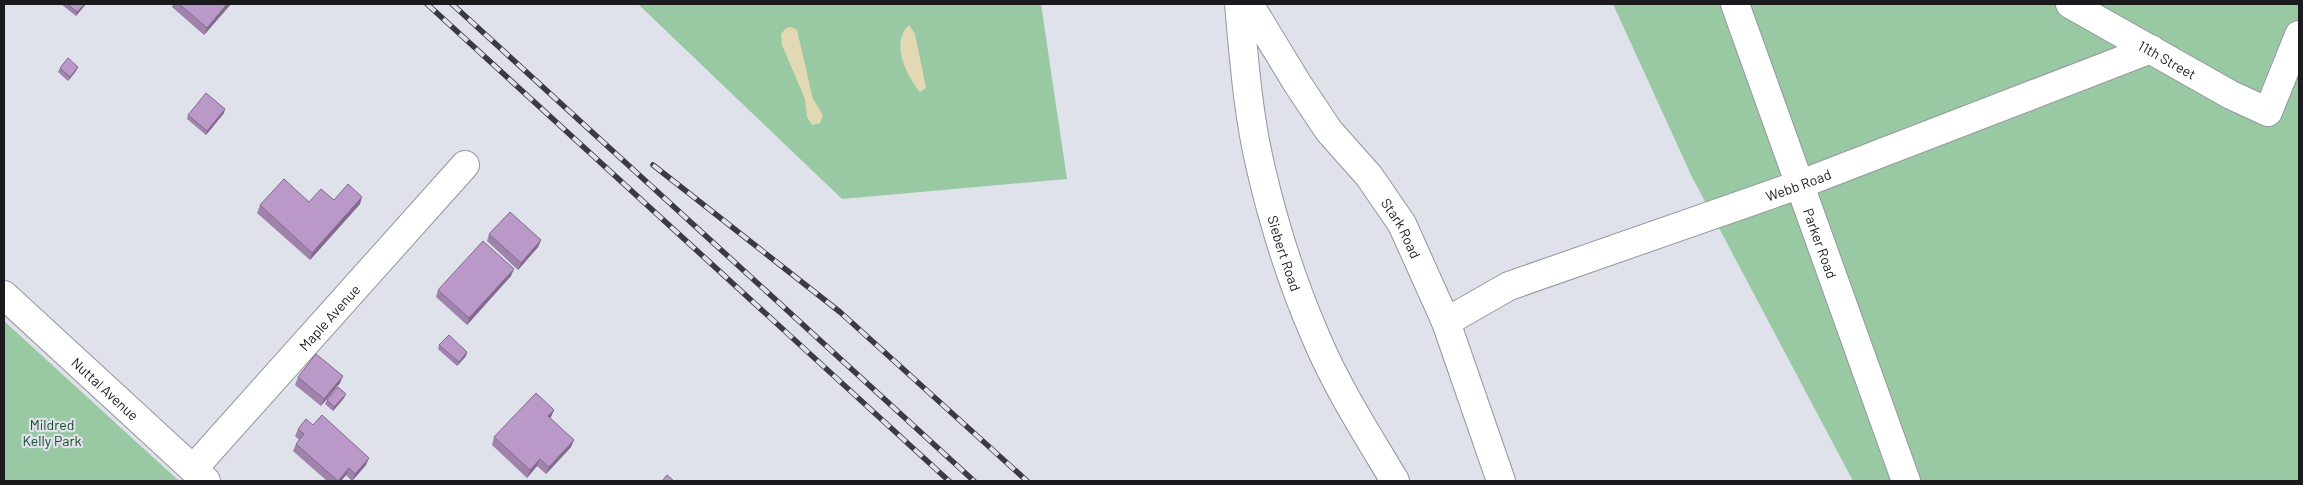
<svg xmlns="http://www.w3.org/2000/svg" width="2303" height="485" font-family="Barlow,sans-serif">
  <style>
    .green { fill: #99c9a3 }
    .sand { fill: #e2d8b3 }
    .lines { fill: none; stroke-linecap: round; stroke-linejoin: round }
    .street-casing { stroke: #94969f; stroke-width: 30 }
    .street { stroke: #fff; stroke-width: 28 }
    .rail-casing { stroke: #3a3b40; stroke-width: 5.5 }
    .rail { stroke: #dfe1eb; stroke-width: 4; stroke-dasharray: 11; stroke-linecap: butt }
    .wall { fill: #a083ac }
    .shaded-wall { fill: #826a8c }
    .building { fill: #ba98c8; stroke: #826a8c }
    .labels { text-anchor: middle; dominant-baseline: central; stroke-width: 4.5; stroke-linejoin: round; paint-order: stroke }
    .street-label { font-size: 14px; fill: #1b1b1f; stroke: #dfe1eb }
    .park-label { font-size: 14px; fill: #174e29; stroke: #dfe1eb }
  </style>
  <rect width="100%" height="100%" fill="#dfe1eb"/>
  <!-- green -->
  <g class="green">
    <path d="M638,4H1041L1067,179L842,199Z"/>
    <path d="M1613,4H2299V481H1853L1692,177Z"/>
    <path d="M4,321L179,481H4Z"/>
  </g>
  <!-- sand -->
  <g class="sand">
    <path d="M909,25L915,34L926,88L920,92C906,75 890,43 909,25Z"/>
    <path d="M791,27L797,30L813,99L823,115L820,123L812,125L807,117L805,99L782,45L781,34L786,28Z"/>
  </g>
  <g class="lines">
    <defs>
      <g id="street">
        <path id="s1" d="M1239,4C1244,59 1248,115 1261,169C1274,225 1292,282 1315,335C1336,386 1367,434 1395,481"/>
        <path id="s2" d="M1249,4L1297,83L1329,131L1369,176L1402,224L1446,322L1501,481"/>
        <path id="s3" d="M1735,4L1906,481"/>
        <path id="s4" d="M2070,4L2231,95L2268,112L2299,35"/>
        <path id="s5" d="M4,295L206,481"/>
        <path id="s6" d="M1446,322L1509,286L1801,184L2151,49"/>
        <path id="s7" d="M193,469L465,165"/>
      </g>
    </defs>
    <!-- street casing -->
    <use href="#street" class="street-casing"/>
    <!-- street -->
    <use href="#street" class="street"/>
    <defs>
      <g id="rail">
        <path d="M427,4L949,481"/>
        <path d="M452,4L974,481"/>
        <path d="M653,165L840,312L1027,481"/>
      </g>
    </defs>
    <!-- rail casing -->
    <use href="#rail" class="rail-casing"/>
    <!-- rail -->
    <use href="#rail" class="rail"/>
  </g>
  <!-- wall -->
  <g class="wall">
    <path d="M61,4H86L76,16Z"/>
    <path d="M173,4H231L204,35L172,7Z"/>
    <path d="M78,67L76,71L68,81L58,72L60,68Z"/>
    <path d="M224,113L206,135L187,119L188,115Z"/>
    <path d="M334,200L360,204L310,260L257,213L260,205Z"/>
    <path d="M489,234L541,240L538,247L518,270L487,241Z"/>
    <path d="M511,276L467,325L436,297L438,290Z"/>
    <path d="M439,345L467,352L466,356L457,366L438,349Z"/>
    <path d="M298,377L340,383L321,406L295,385Z"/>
    <path d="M344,398L333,411L325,404L327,400Z"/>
    <path d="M554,410L550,418L571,447L546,474L537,466L527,478L492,445L494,437Z"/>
    <path d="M313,425L366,465L352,481L346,475L341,481H327L293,451L296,444L299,440L295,436L298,429Z"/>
  </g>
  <!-- shaded-wall -->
  <g class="shaded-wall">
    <path d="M85,4H86L85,5L76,16L77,12Z"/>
    <path d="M227,4H231L204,35L207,28Z"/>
    <path d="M78,67L76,71L68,81L70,77Z"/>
    <path d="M225,109L224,113L206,135L207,131Z"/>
    <path d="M362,197L360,204L310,260L312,253Z"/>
    <path d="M541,240L538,247L518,270L521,263Z"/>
    <path d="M514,269L511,276L467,325L469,318Z"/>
    <path d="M467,352L466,356L457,366L459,362Z"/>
    <path d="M343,376L340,383L321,406L324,399Z"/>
    <path d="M346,394L344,398L333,411L334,407Z"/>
    <path d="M554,410L551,417L546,423L548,416Z"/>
    <path d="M574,440L571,447L546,474L549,467Z"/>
    <path d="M369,458L366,465L352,481L355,474Z"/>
    <path d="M540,459L537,466L527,478L530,470Z"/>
    <path d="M349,468L346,475L341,481H338Z"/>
  </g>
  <!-- building -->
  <g class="building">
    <path d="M67,4H85L77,12Z"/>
    <path d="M179,4H227L207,28Z"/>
    <path d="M68,58L78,67L70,77L60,68Z"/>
    <path d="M206,93L225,109L207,131L188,115Z"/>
    <path d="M284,179L309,202L321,189L334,200L348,184L362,197L312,253L260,205Z"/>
    <path d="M510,212L541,240L521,263L489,234Z"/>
    <path d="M483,241L514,269L469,318L438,290Z"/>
    <path d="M449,335L467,352L459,362L439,345Z"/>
    <path d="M316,354L343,376L324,399L298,377Z"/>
    <path d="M338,387L346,394L334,407L327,400Z"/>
    <path d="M536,393L554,410L548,416L574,440L549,467L540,459L530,470L494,437Z"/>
    <path d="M322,415L369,458L355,474L349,468L338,481L296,444L304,434L298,429L306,419L313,425Z"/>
    <path d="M667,475L674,481H662Z"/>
  </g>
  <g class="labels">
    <!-- street labels -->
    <g class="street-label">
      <text stroke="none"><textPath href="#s4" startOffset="112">11th Street</textPath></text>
      <text stroke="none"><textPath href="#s6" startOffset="379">Webb Road</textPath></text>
      <text stroke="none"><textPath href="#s2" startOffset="272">Stark Road</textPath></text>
      <text stroke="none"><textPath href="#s3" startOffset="254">Parker Road</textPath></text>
      <text stroke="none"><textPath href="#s1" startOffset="254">Siebert Road</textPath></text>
      <text stroke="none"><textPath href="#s7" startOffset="204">Maple Avenue</textPath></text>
      <text stroke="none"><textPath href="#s5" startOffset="138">Nuttal Avenue</textPath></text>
    </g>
    <!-- park labels -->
    <g class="park-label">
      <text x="52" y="424">Mildred<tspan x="52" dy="16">Kelly Park</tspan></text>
    </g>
  </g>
  <!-- border -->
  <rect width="2303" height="485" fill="none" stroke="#1b1b1f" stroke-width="10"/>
</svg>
